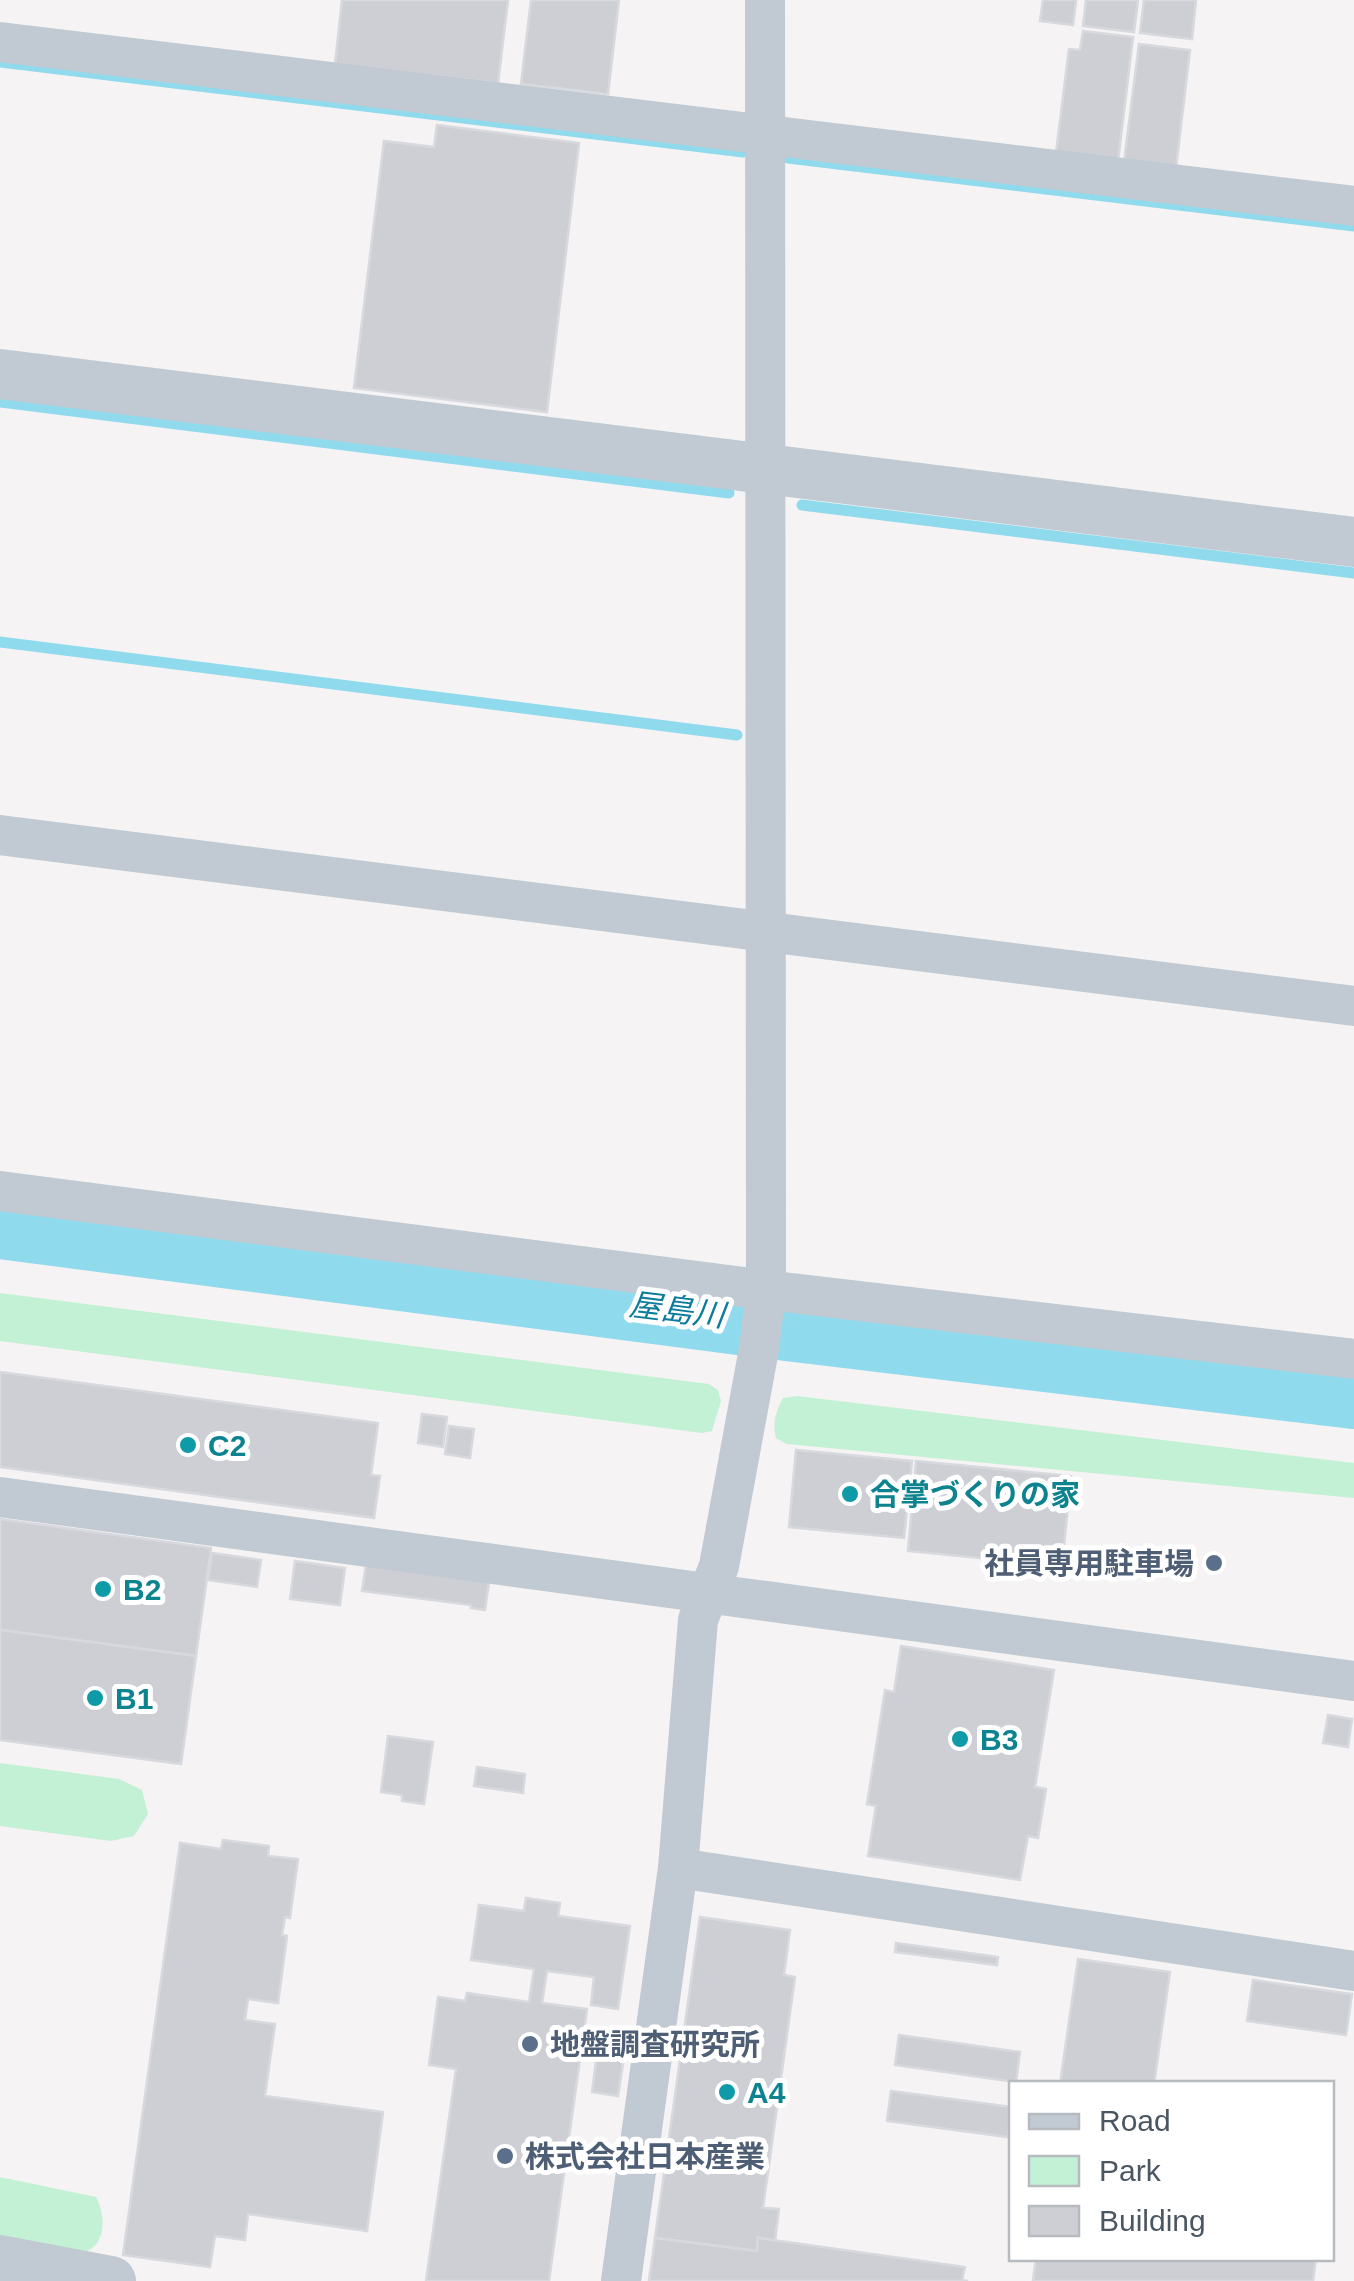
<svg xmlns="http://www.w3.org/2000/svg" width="1354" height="2281" font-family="Helvetica,'Noto Sans JP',sans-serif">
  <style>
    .green { fill: #c3f1d5 }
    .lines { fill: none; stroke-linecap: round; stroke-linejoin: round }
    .stream { stroke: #90daee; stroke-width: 11 }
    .river { stroke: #90daee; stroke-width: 68 }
    .building { fill: #cdcfd5; stroke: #d7d9de; stroke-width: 2.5 }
    .minor { stroke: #c1cad2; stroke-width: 40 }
    .tertiary { stroke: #c1cad2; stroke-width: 50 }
    .culture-dot { fill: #0f9aa8; stroke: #fff; stroke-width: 4 }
    .service-dot { fill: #5c6f8a; stroke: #fff; stroke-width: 4 }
    .labels { text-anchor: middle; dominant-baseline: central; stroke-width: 10; stroke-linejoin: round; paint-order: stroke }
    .culture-label { font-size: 30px; font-weight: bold; fill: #0d838f; stroke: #fff; text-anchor: start }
    .service-label { font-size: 30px; font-weight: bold; fill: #4e5e75; stroke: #fff; text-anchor: start }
    .water-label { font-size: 32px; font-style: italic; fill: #0c7c9b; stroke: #fff }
  </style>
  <rect width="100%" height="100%" fill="#f5f3f3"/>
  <!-- green -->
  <g class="green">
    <path d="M0,1293L709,1384L718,1390L721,1401L712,1431L702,1433L0,1341Z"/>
    <path d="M797,1396L1354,1463V1498L787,1444L776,1438C772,1423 776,1411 783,1398Z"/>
    <path d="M0,1763L119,1779L142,1790L148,1814L134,1836L111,1841L0,1826Z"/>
    <path d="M0,2177L96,2197C107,2217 106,2250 79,2253L0,2238Z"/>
  </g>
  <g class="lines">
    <!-- stream -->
    <g class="stream">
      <path d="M0,62L743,152"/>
      <path d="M788,158L1354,226"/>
      <path d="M0,402L729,493"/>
      <path d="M802,505L1354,573"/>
      <path d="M0,642L737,735"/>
    </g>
    <!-- river -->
    <path class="river" d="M0,1225L762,1324L1354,1395"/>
  </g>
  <!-- building -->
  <g class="building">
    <path d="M342,0H508L498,83L335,64Z"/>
    <path d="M531,0H619L608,94L521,84Z"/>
    <path d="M1043,0H1076L1073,25L1040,21Z"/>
    <path d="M1086,0H1138L1134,32L1083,26Z"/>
    <path d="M1144,0H1196L1192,39L1140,33Z"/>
    <path d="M1083,31L1133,37L1118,161L1056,153L1069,49L1080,50Z"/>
    <path d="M1139,44L1190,50L1176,168L1124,162Z"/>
    <path d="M437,125L579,143L547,412L354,388L384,141L434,147Z"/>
    <path d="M0,1372L378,1423L371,1475L380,1476L374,1518L0,1467Z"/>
    <path d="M422,1414L447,1417L443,1447L418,1443Z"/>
    <path d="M449,1426L474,1429L470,1458L445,1454Z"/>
    <path d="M796,1450L912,1461L904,1538L789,1527Z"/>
    <path d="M916,1461L1071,1476L1062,1566L908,1551Z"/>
    <path d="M0,1519L211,1548L196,1656L0,1630Z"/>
    <path d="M212,1553L261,1560L257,1587L208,1580Z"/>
    <path d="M295,1561L345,1568L340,1605L290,1599Z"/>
    <path d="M366,1565L489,1582L485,1610L471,1608V1605L362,1591Z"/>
    <path d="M0,1630L196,1656L181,1764L0,1740Z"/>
    <path d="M901,1646L1054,1670L1035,1787L1046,1789L1038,1838L1028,1836L1020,1880L868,1856L876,1806L867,1804L885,1690L894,1692Z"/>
    <path d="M1328,1715L1352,1719L1348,1747L1323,1743Z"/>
    <path d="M388,1736L433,1742L424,1804L402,1801V1795L381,1792Z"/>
    <path d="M477,1767L525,1774L523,1793L474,1786Z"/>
    <path d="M223,1840L269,1846L268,1856L298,1859L290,1918L285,1917L282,1935L287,1936L278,2003L248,1999L245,2020L275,2024L265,2096L383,2112L367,2231L248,2214L245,2240L215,2236L210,2267L123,2255L180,1843L221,1849Z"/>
    <path d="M526,1898L560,1903L558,1916L630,1926L618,2009L591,2005L594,1977L547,1971L542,2003L587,2009L549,2281H426L456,2069L429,2065L438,1997L465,2001L467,1993L529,2002L534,1969L471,1960L479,1905L524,1911Z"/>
    <path d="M700,1917L790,1930L784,1975L795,1977L763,2208L779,2209L775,2241L758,2238L757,2251L655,2238Z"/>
    <path d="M896,1943L998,1957L997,1965L895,1952Z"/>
    <path d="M1078,1959L1170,1972L1154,2084H1060Z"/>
    <path d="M1253,1980L1352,1994L1346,2035L1247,2021Z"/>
    <path d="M899,2035L1020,2052L1016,2082L895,2065Z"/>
    <path d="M598,2046L625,2050L618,2096L592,2092Z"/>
    <path d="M891,2091L1012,2107L1008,2137L887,2121Z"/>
    <path d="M655,2238L757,2251L758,2238L965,2267L962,2280L968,2281H649Z"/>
    <path d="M1036,2258H1316L1313,2281H1033Z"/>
  </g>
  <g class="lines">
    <!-- minor -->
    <g class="minor">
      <path d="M0,42L1354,206"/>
      <path d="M0,835L1354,1006"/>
      <path d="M0,1191L766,1290L1354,1359"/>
      <path d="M0,1497L1354,1681"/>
      <path d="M678,1868L1354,1971"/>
      <path d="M621,2281L678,1868L698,1620L719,1566L759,1349L766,1290L765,0"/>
    </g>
    <!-- tertiary -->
    <g class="tertiary">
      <path d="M0,374L1354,542"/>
      <path d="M0,2260L111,2281"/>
    </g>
  </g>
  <!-- markers -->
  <g class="culture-dot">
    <circle cx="188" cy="1445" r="10"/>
    <circle cx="850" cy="1494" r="10"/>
    <circle cx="103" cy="1589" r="10"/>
    <circle cx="95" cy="1698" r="10"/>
    <circle cx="960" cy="1739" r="10"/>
    <circle cx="727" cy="2092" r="10"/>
  </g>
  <g class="service-dot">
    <circle cx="1214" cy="1563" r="10"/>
    <circle cx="530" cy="2044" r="10"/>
    <circle cx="505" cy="2156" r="10"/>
  </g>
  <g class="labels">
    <!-- culture labels -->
    <g class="culture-label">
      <text x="208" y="1445">C2</text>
      <text x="870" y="1494">合掌づくりの家</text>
      <text x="123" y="1589">B2</text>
      <text x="115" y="1698">B1</text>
      <text x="980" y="1739">B3</text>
      <text x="747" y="2092">A4</text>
    </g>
    <!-- service labels -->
    <g class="service-label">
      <text x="1194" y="1563" text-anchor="end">社員専用駐車場</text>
      <text x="550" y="2044">地盤調査研究所</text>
      <text x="525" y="2156">株式会社日本産業</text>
    </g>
    <!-- water labels -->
    <g class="water-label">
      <text transform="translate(677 1310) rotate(7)">屋島川</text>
    </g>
  </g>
  <!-- legend -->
  <rect x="1009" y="2081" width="325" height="180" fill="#ffffff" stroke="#b7bbc0" stroke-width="2.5"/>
  <rect x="1029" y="2114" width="50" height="15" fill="#c1cad2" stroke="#b7bbc0" stroke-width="2.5"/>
  <text x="1099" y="2131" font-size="30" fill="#4a5661">Road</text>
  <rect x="1029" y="2156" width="50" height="30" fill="#c3f1d5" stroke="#b7bbc0" stroke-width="2.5"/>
  <text x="1099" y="2181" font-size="30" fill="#4a5661">Park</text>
  <rect x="1029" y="2206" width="50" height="30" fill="#cdcfd5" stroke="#b7bbc0" stroke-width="2.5"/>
  <text x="1099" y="2231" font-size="30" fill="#4a5661">Building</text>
</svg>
